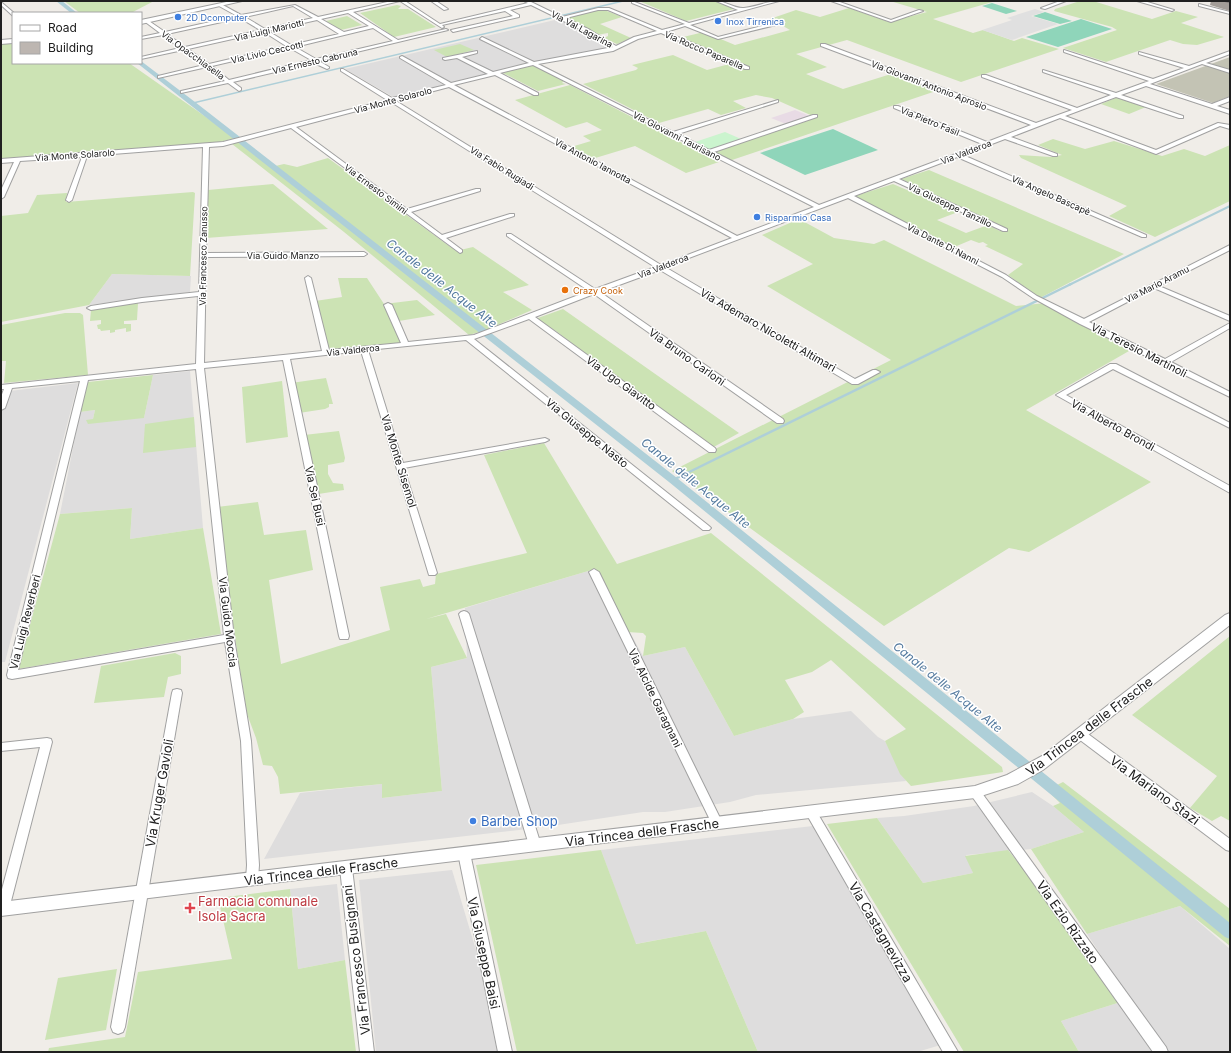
<svg xmlns="http://www.w3.org/2000/svg" width="1231" height="1053" font-family="Inter,sans-serif">
  <style>
    .residential { fill: #dedddd }
    .industrial { fill: #e8dbe5 }
    .construction { fill: #c3c3b4 }
    .grass { fill: #cce3b4 }
    .park { fill: #cbf4ce }
    .pitch { fill: #8fd5ba }
    .parking { fill: #e0e0e0 }
    .lines { fill: none; stroke-linecap: round; stroke-linejoin: round }
    .stream-far2 { stroke: #aecfd8; stroke-width: 1.5 }
    .stream-far1 { stroke: #aecfd8; stroke-width: 2 }
    .stream { stroke: #aecfd8; stroke-width: 2.5 }
    .canal { fill: #aecfd8; fill-rule: evenodd }
    .minor-casing { stroke: #a1a1a1; stroke-width: 2 }
    .tertiary-casing { stroke: #a1a1a1; stroke-width: 2 }
    .minor { fill: #fff; fill-rule: evenodd }
    .tertiary { fill: #fff; fill-rule: evenodd }
    .wall { fill: #a39d98 }
    .building { fill: #bdb6b1; stroke: #847f7c }
    .shop-dot { fill: #3f7fe0; stroke: #fff; stroke-width: 1.5 }
    .food-dot { fill: #e8710a; stroke: #fff; stroke-width: 1.5 }
    .health-dot { fill: #e0444e; stroke: #fff; stroke-width: 1.5 }
    .labels { text-anchor: middle; dominant-baseline: central; stroke-width: 3; stroke-linejoin: round; paint-order: stroke }
    .far-shop-label { font-size: 9px; fill: #366cbe; stroke: #fff; text-anchor: start }
    .far-street-label { font-size: 9px; fill: #202020; stroke: #fff }
    .far-food-label { font-size: 9px; fill: #c56008; stroke: #fff; text-anchor: start }
    .street-label { font-size: 11px; fill: #202020; stroke: #fff }
    .water-label { font-size: 12px; font-style: italic; fill: #547a9f; stroke: #fff }
    .near-street-label { font-size: 13px; fill: #202020; stroke: #fff }
    .near-shop-label { font-size: 13px; fill: #366cbe; stroke: #fff; text-anchor: start }
    .near-health-label { font-size: 13px; fill: #be3a42; stroke: #fff; text-anchor: start }
  </style>
  <rect width="100%" height="100%" fill="#f0ede8"/>
  <!-- residential -->
  <g class="residential">
    <path d="M559,19L579,28L611,48L395,98L345,69Z"/>
    <path d="M112,274L191,276L190,292L89,305Z"/>
    <path d="M190,371L203,528L130,539L132,508L60,514L80,412L95,410L93,419L144,418L153,375Z"/>
    <path d="M78,383L5,662H1V392Z"/>
    <path d="M595,569L643,656L685,647L734,736L793,719L851,711L878,737L885,741L906,781L756,795L730,802L665,812H643L545,827L264,859L300,793L382,784V798L442,791L431,667L467,658L465,608Z"/>
    <path d="M1032,792L1053,806L1084,832L1031,849L966,855L973,873L923,883L877,818L904,816L974,806Z"/>
    <path d="M813,826L944,1044L917,1052H758L706,931L635,944L601,850Z"/>
    <path d="M452,870L502,1037L504,1052H376L359,880Z"/>
    <path d="M337,884L345,960L298,969L290,889Z"/>
    <path d="M1180,906L1230,949V1052H1079L1061,1021L1130,999L1087,934Z"/>
  </g>
  <!-- industrial -->
  <path class="industrial" d="M795,110L810,116L786,124L771,118Z"/>
  <!-- construction -->
  <path class="construction" d="M1230,57V96L1213,103L1156,84Z"/>
  <!-- grass -->
  <g class="grass">
    <path d="M64,1H154L131,13H80Z"/>
    <path d="M639,1H715L734,9L686,21Z"/>
    <path d="M890,1H996L933,19L973,33L983,30L1014,41L1022,38L1059,49L961,82L847,40L796,54L827,67L806,74L843,89L891,74L936,91L729,161L711,152L815,117L772,98L756,95L733,101L746,108L721,115L708,109L659,123L583,84L636,70L638,68L632,65L673,55L707,70L733,63L679,38L704,32L735,45L790,30L783,26L786,22L778,20L771,22L767,20L796,10L820,17L849,8L889,22L927,12Z"/>
    <path d="M1080,1H1093L1152,19L1176,11L1198,17L1181,23L1224,37L1197,45L1183,44L1170,40L1106,62L1063,48L1117,30L1112,27L1054,11L1055,9Z"/>
    <path d="M397,5L401,6L398,9H408L436,27L394,37L360,13Z"/>
    <path d="M602,9L622,17L600,24L631,38L617,44L604,38L608,36V33L597,35L566,18Z"/>
    <path d="M347,16L362,25L341,30L326,21Z"/>
    <path d="M13,42V63H129L236,138L211,144L1,160V43Z"/>
    <path d="M460,44L474,50L447,57L434,50Z"/>
    <path d="M532,65L564,81L562,83L566,84L538,91L503,73Z"/>
    <path d="M570,85L719,162L686,173L635,146L592,159L571,147L591,141L583,136L602,130L587,122L566,128L515,100Z"/>
    <path d="M1118,97L1146,107L1129,114L1101,104Z"/>
    <path d="M1053,139L1085,149L1114,141L1162,156L1184,149L1205,156L1230,145V201L1155,237L1109,216L1127,206L1021,158L1019,155L1051,157L1062,155L1038,145Z"/>
    <path d="M240,142L271,167L284,164L297,167L328,158L456,251L473,247L529,285L503,292L532,310L486,330L469,335L344,232L232,144Z"/>
    <path d="M929,170L1124,254L1040,298L1008,275L1023,264L985,246L988,245L983,242L979,243L971,240L952,248L852,197L893,184L958,212L937,220L966,233L988,225L1000,231L1006,228L901,179Z"/>
    <path d="M273,184L328,229L206,238L208,190Z"/>
    <path d="M193,192L195,193L190,276L112,274L89,305L1,322V216L28,213L37,195L67,193L66,202Z"/>
    <path d="M799,219L834,238L874,244L884,240L1016,306L1046,303L1129,351L1026,410L1151,482L1029,552L1009,548L884,626L672,471L891,360L767,286L813,264L762,235Z"/>
    <path d="M338,278H367L384,304L417,300L435,315L399,321L408,343L327,352L315,301L342,297Z"/>
    <path d="M138,303L137,320L124,321V324H131V331L126,332V328L115,330V332L110,333V330L101,331L100,329H98L97,325L101,324V320L90,321L91,310Z"/>
    <path d="M563,309L739,433L710,449L556,331L535,319Z"/>
    <path d="M65,313H80L83,315L88,375L4,383L6,361H1V325Z"/>
    <path d="M153,375L144,418L88,424L86,420L93,419L95,410L80,412L88,382Z"/>
    <path d="M326,378L333,404H329V407L325,409L299,413L291,383Z"/>
    <path d="M282,381L288,437L246,443L242,387Z"/>
    <path d="M194,417L196,447L143,453L145,424Z"/>
    <path d="M339,431L345,458L344,462L328,465V474L333,483L343,484L344,490L312,495L304,435Z"/>
    <path d="M544,443L617,564L711,533L1002,767L1003,772L911,786L900,774L885,741L906,729L831,660L812,672L785,680L804,712L793,719L734,736L685,647L643,656L646,636L643,633L627,632L595,569L426,619L446,614L467,658L431,667L442,791L382,798V784L280,794L278,777L272,766L263,765L256,738L247,714L221,548L217,507L258,502L264,535L306,530L313,570L269,580L281,664L390,630L380,587L420,579L423,587L435,584L436,574L527,553L484,455Z"/>
    <path d="M132,508L130,539L203,528L221,634L18,669L60,514Z"/>
    <path d="M1230,636V821L1221,816L1212,821L1190,808L1217,776L1132,715Z"/>
    <path d="M175,653L181,656V674L168,677L164,697L94,703L101,666Z"/>
    <path d="M1063,782L1230,909V946L1180,906L1087,934L1031,849L1084,832L1053,806L1060,803L1047,790Z"/>
    <path d="M877,818L923,883L973,873L965,856L1008,850L1130,999L1061,1021L1079,1052H964L827,824Z"/>
    <path d="M601,850L636,944L706,931L758,1052H517L476,865Z"/>
    <path d="M290,889L298,969L345,960L356,1052H48L49,1048L125,1037L138,972L232,959L218,898Z"/>
    <path d="M117,969L106,1030L45,1040L58,978Z"/>
  </g>
  <!-- park -->
  <path class="park" d="M725,132L741,139L708,150L692,143Z"/>
  <!-- pitch -->
  <g class="pitch">
    <path d="M992,3L1017,11L1006,14L982,6Z"/>
    <path d="M1045,12L1072,21L1060,24L1033,16Z"/>
    <path d="M1081,19L1112,29L1058,47L1026,37Z"/>
    <path d="M833,129L878,150L805,175L760,153Z"/>
  </g>
  <!-- parking -->
  <path class="parking" d="M1035,9L1044,12L1031,16L1058,24L1012,40L982,30L1012,20L1007,18Z"/>
  <g class="lines">
    <!-- stream-far2 -->
    <path class="stream-far2" d="M193,103L623,1"/>
    <!-- stream-far1 -->
    <path class="stream-far1" d="M1069,285L1230,206"/>
    <!-- stream -->
    <path class="stream" d="M673,480L1071,284"/>
    <!-- canal -->
    <g class="canal">
      <path d="M56,1H62L77,13H71Z"/>
      <path d="M141,61L195,102L677,478L1230,923V939L1225,937L669,482L137,63H141Z"/>
    </g>
    <defs>
      <g id="minor">
        <path d="M392,1H405L440,24L528,3L524,1H529L562,17L598,8H609L662,30L685,24L632,3V1L689,23L738,10L716,1C725,1 735,9 744,8C756,7 767,1 779,1L690,25L718,37L778,22L780,24L718,39L685,26L666,32L749,67V69H745L661,33L638,39L613,51L538,64L673,132L778,100V102L678,134L709,150L813,115H817V117L714,152L819,205L982,144L894,108V106H898L987,142L1031,125L821,46V44H825L1036,123L1072,110L982,77V75H986L1077,108L1111,95L1043,72V70L1116,93L1149,81L1064,52V50L1153,79L1184,68L1139,54V52L1189,66L1230,51V54L1206,63L1230,70V73L1202,64L1150,84L1212,104L1230,97V101L1217,106L1230,110V114L1146,86L1121,95L1183,116V118H1179L1116,97L1065,116L1156,150L1218,123L1230,125V129L1220,126L1156,154L1060,118L1011,137L1057,154V156H1053L1005,139L963,155L1146,235V237H1142L957,157L899,179L1007,229V231H1003L894,181L854,196L1006,275L1037,296L1084,319L1230,245V250L1159,286L1230,316V321L1154,288L1089,322L1165,359L1230,323V328L1171,362L1230,392V397L1080,324L1033,298L1002,277L848,198L665,267L855,379L873,370H876L880,372L858,384H852L660,270L600,292L783,419L784,421L783,423H777L594,294L535,317L715,448L716,450L715,452H709L529,319L474,339L709,526L711,528L709,530H703L466,340L368,350L403,463L545,438L549,440L545,442L404,468L437,573L435,575H429L361,351L290,359L349,636L348,639H340L339,636L283,360L204,368L234,638L251,741L259,865L258,879L256,883L252,884L248,883L246,879L247,865L241,741L225,642L12,679L8,678L7,675L80,381L12,388L5,408L1,410V397L4,389H1V385L196,364L198,296L142,302L91,310L87,308L91,306L142,298L199,292L203,147L87,156L72,200L69,202L66,200L82,157L20,161L4,197L1,199V190L14,162L1,163V159L223,142L387,100L341,71V69H343L392,98L446,85L400,58V57L402,56L451,83L488,74L457,58L445,60L443,59V58L477,51V53L462,57L493,72L529,63L480,39L482,37L534,62L613,47L586,32L531,5L510,10L519,15V17L453,32L451,30L513,16L505,11L442,25L444,27L442,28L400,1L353,12L398,40L446,29L448,30L319,61L329,67V68L327,69L314,63L233,82L241,88V90L239,91L228,83L181,93V91L225,81L207,67L158,78V76L204,65L183,50L141,59V57L180,48L163,35L141,39V37L160,33L144,21L146,19L165,32L237,16L219,6L221,4L241,15L295,5L318,17ZM293,6L313,18L265,29L245,17ZM598,10H608L657,31L634,37L616,46L590,30L566,18ZM348,13L369,26L344,32L321,19ZM240,18L260,30L185,47L167,34ZM317,20L339,34L291,45L268,31ZM373,28L393,41L316,59L295,47ZM264,32L286,46L209,64L188,49ZM290,48L311,60L229,80L212,66ZM533,65L814,207L737,236L454,85L495,75L534,95H538V93L500,73ZM449,87L732,238L661,265L396,101ZM391,102L655,267L595,289L511,234H507V236L589,291L474,335L408,342L392,305L388,303L384,305L401,343L329,350L311,278L308,276L305,278L322,351L204,363L206,257L364,256L367,254L364,252L206,253L209,147L223,146L291,128L460,253L462,252V250L446,238L514,216V214H510L442,235L411,212L480,191V189H476L407,209L296,127ZM196,369L224,635L18,670L88,380Z"/>
        <path d="M431,1H436L448,9L444,10Z"/>
        <path d="M831,1H837L891,20L919,10L923,11L891,22Z"/>
        <path d="M1060,1H1066L1045,9L1041,8Z"/>
        <path d="M1137,1H1144L1174,10L1172,11Z"/>
        <path d="M1,2L14,13L13,16L1,5Z"/>
        <path d="M1199,4L1230,12V14L1199,6Z"/>
        <path d="M1110,364H1116L1230,423V428L1113,369L1066,395L1230,486V493L1056,395Z"/>
        <path d="M594,569L599,572L721,820L723,823L721,826L717,828L713,826L589,572Z"/>
        <path d="M464,611L467,612L469,614L541,845L539,849L535,850L531,849L529,845L459,614L461,612Z"/>
        <path d="M177,689L181,690L182,693L125,1027L123,1032L118,1034L113,1032L111,1027L172,693L173,690Z"/>
        <path d="M1080,730L1084,731L1230,839V851L1226,850L1076,737L1075,734L1076,731Z"/>
        <path d="M47,738L51,739L52,742L9,909L7,913L3,915L1,914V893L40,747L1,751V743Z"/>
        <path d="M975,787L979,789L1166,1047L1168,1052H1153L971,795L969,792L971,789Z"/>
        <path d="M811,807L815,809L958,1052H943L807,815L805,812L807,809Z"/>
        <path d="M464,848L468,849L470,853L512,1052H498L458,853L460,849Z"/>
        <path d="M346,863L350,864L352,868L374,1052H360L340,868L342,864Z"/>
      </g>
      <g id="tertiary">
        <path d="M231,1H242L141,24V20Z"/>
        <path d="M13,39V43L1,44V40Z"/>
        <path d="M1230,613V625L1043,770L1018,784L975,798L1,916V902L975,786L1007,775L1042,756L1225,615Z"/>
      </g>
    </defs>
    <!-- minor casing -->
    <use href="#minor" class="minor-casing"/>
    <!-- tertiary casing -->
    <use href="#tertiary" class="tertiary-casing"/>
    <!-- minor -->
    <use href="#minor" class="minor"/>
    <!-- tertiary -->
    <use href="#tertiary" class="tertiary"/>
  </g>
  <!-- wall -->
  <path class="wall" d="M1211,1H1230V11L1210,5Z"/>
  <!-- building -->
  <path class="building" d="M1223,1H1230V3Z"/>
  <!-- markers -->
  <g class="shop-dot">
    <circle cx="178" cy="17" r="4"/>
    <circle cx="718" cy="21" r="4"/>
    <circle cx="757" cy="217" r="4"/>
    <circle cx="473" cy="821" r="4"/>
  </g>
  <circle class="food-dot" cx="565" cy="290" r="4"/>
  <path class="health-dot" d="M188 902h4v4h4v4h-4v4h-4v-4h-4v-4h4z"/>
  <g class="labels">
    <!-- far-shop labels -->
    <g class="far-shop-label">
      <text x="186" y="17">2D Dcomputer</text>
      <text x="726" y="21">Inox Tirrenica</text>
      <text x="765" y="217">Risparmio Casa</text>
    </g>
    <!-- far-street labels -->
    <g class="far-street-label">
      <text transform="translate(582 29) rotate(28)">Via Val Lagarina</text>
      <text transform="translate(269 30) rotate(-13)">Via Luigi Mariotti</text>
      <text transform="translate(704 50) rotate(23)">Via Rocco Paparella</text>
      <text transform="translate(267 52) rotate(-13)">Via Livio Ceccotti</text>
      <text transform="translate(193 55) rotate(36)">Via Opacchiasella</text>
      <text transform="translate(315 61) rotate(-13)">Via Ernesto Cabruna</text>
      <text transform="translate(929 85) rotate(21)">Via Giovanni Antonio Aprosio</text>
      <text transform="translate(393 100) rotate(-15)">Via Monte Solarolo</text>
      <text transform="translate(930 121) rotate(22)">Via Pietro Fasil</text>
      <text transform="translate(677 136) rotate(27)">Via Giovanni Taurisano</text>
      <text transform="translate(966 152) rotate(-21)">Via Valderoa</text>
      <text transform="translate(75 155) rotate(-4)">Via Monte Solarolo</text>
      <text transform="translate(593 161) rotate(28)">Via Antonio Iannotta</text>
      <text transform="translate(502 168) rotate(32)">Via Fabio Rugiadi</text>
      <text transform="translate(376 189) rotate(37)">Via Ernesto Simini</text>
      <text transform="translate(1051 195) rotate(24)">Via Angelo Bascapè</text>
      <text transform="translate(950 205) rotate(25)">Via Giuseppe Tanzillo</text>
      <text transform="translate(943 244) rotate(27)">Via Dante Di Nanni</text>
      <text x="283" y="255">Via Guido Manzo</text>
      <text transform="translate(203 256) rotate(-89)">Via Francesco Zanusso</text>
      <text transform="translate(663 266) rotate(-21)">Via Valderoa</text>
      <text transform="translate(1157 284) rotate(-27)">Via Mario Aramu</text>
      <text transform="translate(353 350) rotate(-6)">Via Valderoa</text>
    </g>
    <!-- far-food labels -->
    <g class="far-food-label">
      <text x="573" y="290">Crazy Cook</text>
    </g>
    <!-- street labels -->
    <g class="street-label">
      <text transform="translate(768 330) rotate(30)">Via Ademaro Nicoletti Altimari</text>
      <text transform="translate(1139 350) rotate(27)">Via Teresio Martinoli</text>
      <text transform="translate(687 357) rotate(35)">Via Bruno Carloni</text>
      <text transform="translate(621 383) rotate(36)">Via Ugo Giavitto</text>
      <text transform="translate(1113 425) rotate(29)">Via Alberto Brondi</text>
      <text transform="translate(587 433) rotate(39)">Via Giuseppe Nasto</text>
      <text transform="translate(399 461) rotate(73)">Via Monte Sisemol</text>
      <text transform="translate(315 496) rotate(78)">Via Sei Busi</text>
      <text transform="translate(25 622) rotate(-76)">Via Luigi Reverberi</text>
      <text transform="translate(228 622) rotate(83)">Via Guido Moccia</text>
      <text transform="translate(655 698) rotate(64)">Via Alcide Garagnani</text>
    </g>
    <!-- water labels -->
    <g class="water-label">
      <text transform="translate(442 283) rotate(38)">Canale delle Acque Alte</text>
      <text transform="translate(696 483) rotate(39)">Canale delle Acque Alte</text>
      <text transform="translate(948 687) rotate(39)">Canale delle Acque Alte</text>
    </g>
    <!-- near-street labels -->
    <g class="near-street-label">
      <text transform="translate(1089 726) rotate(-37)">Via Trincea delle Frasche</text>
      <text transform="translate(1155 790) rotate(36)">Via Mariano Stazi</text>
      <text transform="translate(159 793) rotate(-80)">Via Kruger Gavioli</text>
      <text transform="translate(642 832) rotate(-7)">Via Trincea delle Frasche</text>
      <text transform="translate(321 871) rotate(-7)">Via Trincea delle Frasche</text>
      <text transform="translate(1068 922) rotate(55)">Via Ezio Rizzato</text>
      <text transform="translate(881 932) rotate(60)">Via Castagnevizza</text>
      <text transform="translate(484 953) rotate(78)">Via Giuseppe Baisi</text>
      <text transform="translate(356 960) rotate(-97)">Via Francesco Busignani</text>
    </g>
    <!-- near-shop labels -->
    <g class="near-shop-label">
      <text x="481" y="821">Barber Shop</text>
    </g>
    <!-- near-health labels -->
    <g class="near-health-label">
      <text x="198" y="901">Farmacia comunale<tspan x="198" dy="15">Isola Sacra</tspan></text>
    </g>
  </g>
  <!-- border -->
  <rect width="1231" height="1053" fill="none" stroke="#202020" stroke-width="4"/>
  <!-- legend -->
  <rect x="12" y="12" width="130" height="52" fill="#ffffff" stroke="#a6a6a6"/>
  <rect x="20" y="25" width="20" height="6" fill="#ffffff" stroke="#a6a6a6"/>
  <text x="48" y="32" font-size="12" fill="#202020">Road</text>
  <rect x="20" y="42" width="20" height="12" fill="#bdb6b1" stroke="#a6a6a6"/>
  <text x="48" y="52" font-size="12" fill="#202020">Building</text>
</svg>
